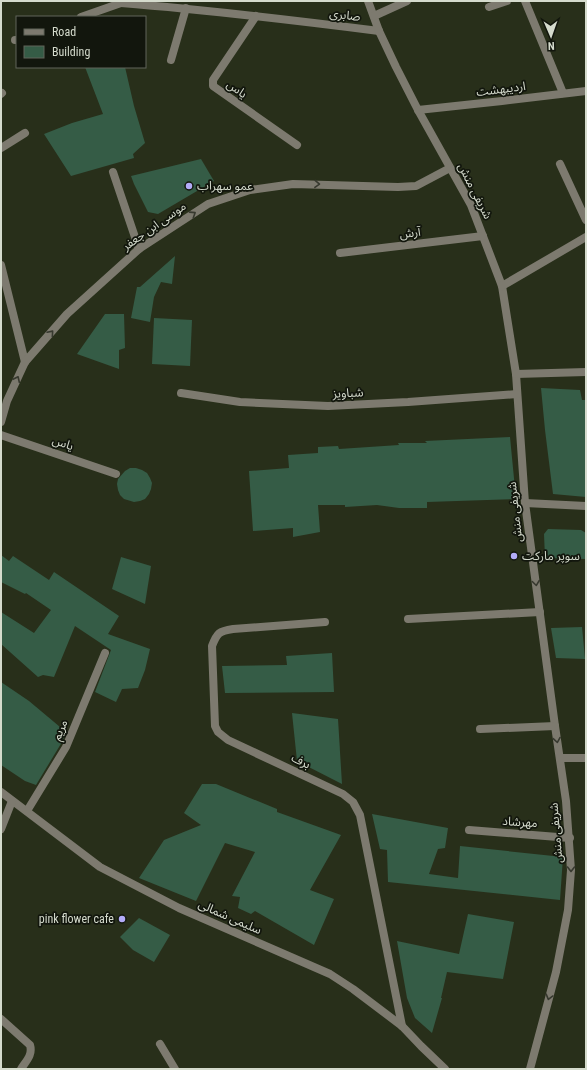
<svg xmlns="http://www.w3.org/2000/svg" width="587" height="1070" font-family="'Roboto Condensed','Noto Sans Arabic',sans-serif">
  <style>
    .building { fill: #355c46 }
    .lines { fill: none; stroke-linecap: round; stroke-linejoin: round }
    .street { stroke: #7d7a6f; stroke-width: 8 }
    .oneway { stroke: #37392f }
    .poi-dot { fill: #b3acf9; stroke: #12160d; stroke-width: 1.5 }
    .labels { text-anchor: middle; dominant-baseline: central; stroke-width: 3.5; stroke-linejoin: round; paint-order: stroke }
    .street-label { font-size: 12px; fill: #d5dbcd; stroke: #12160d }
    .poi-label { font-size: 12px; fill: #d5dbcd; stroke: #12160d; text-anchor: start }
  </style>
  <rect width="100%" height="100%" fill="#282f1a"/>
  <!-- building -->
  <g class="building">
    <path d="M85,67H125L134,106L145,143L133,154L134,158L71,176L44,134L72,123L103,114Z"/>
    <path d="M201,159L214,181L158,214L148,212L134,184L131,176Z"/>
    <path d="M175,256L172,284L161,282L154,297L150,322L131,318L137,287H140Z"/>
    <path d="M105,314H124L125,348L119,350V369L77,354Z"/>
    <path d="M154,318L192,320L190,366L152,364Z"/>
    <path d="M541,388L580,390L582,400H586V497L553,494L545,430Z"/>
    <path d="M510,437L516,499L427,502V508H399L377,505L345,507V505H318L320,532L293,537V528L253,531L249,471L289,468L288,455L318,453V447L338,446L339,449L399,445L398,443H427L425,441Z"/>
    <path d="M130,468H136L142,470L147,473L150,478L152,483L151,489L149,494L145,499L140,501L134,502L124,499L120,495L118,490L117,484L118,479L125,471Z"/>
    <path d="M548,529L581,530L586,533V559L545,558L544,534Z"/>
    <path d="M1,555L9,561L13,556L49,580L54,572L119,616L108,634L150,649L145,670L138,688L122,689L116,702L95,692L111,650L75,626L54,677L43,675L38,677L1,644V612L34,633L51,610L26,593L25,594L1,582Z"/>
    <path d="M121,557L151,566L145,604L112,589Z"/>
    <path d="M582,627L585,659L556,658L551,628Z"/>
    <path d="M332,653L334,692L225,693L222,666L287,665L286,656Z"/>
    <path d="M1,682L29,701L66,732L62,742L36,785L25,781L1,765Z"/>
    <path d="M292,713L338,719L342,784L297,761Z"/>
    <path d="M202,784H216L277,809V812L341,835L310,890L334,899L314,945L255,911L251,914L238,908L240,897L232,896L255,852L225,843L196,901L139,878L164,840L201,825L184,813Z"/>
    <path d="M372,814L448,828L445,848L438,849L429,874L458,878L460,846L563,857L560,900L388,882L387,850L380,849Z"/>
    <path d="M468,914L514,922L503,979L447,972L441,998H442L432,1033L415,1018L407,998L397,941L459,954Z"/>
    <path d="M139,918L170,935L154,962L133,950L120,937Z"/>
  </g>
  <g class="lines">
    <!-- street -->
    <g class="street">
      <path d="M117,1L121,3C208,10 293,20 379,31"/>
      <path d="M368,1L379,31L396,67L418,110L471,205L502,286L516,374L525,503L555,726L566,801L571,870L568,910L556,972L530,1069"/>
      <path d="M525,1L563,93"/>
      <path d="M489,7L507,1"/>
      <path d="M256,16L213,80V86L297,145"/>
      <path d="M374,16L407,1"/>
      <path d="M81,17L121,3"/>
      <path d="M15,40H17"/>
      <path d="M171,60L186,8"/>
      <path d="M1,94L2,93"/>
      <path d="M418,110L502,101L586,91"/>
      <path d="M1,148L25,133"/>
      <path d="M560,164L586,220"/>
      <path d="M113,172L139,249"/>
      <path d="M340,253L483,236"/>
      <path d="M1,265L25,362"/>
      <path d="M502,286L586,237"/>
      <path d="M516,374L586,372"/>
      <path d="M181,393L240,402L328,406L408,402L517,394"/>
      <path d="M1,422L7,401L25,362L67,314L139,249L208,204L250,190L293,184L398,187L416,186L450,168"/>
      <path d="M1,435L116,474"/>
      <path d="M525,503L586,506"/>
      <path d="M408,619L540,612"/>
      <path d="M325,622L233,629C219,631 217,633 212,646L215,726L218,732L228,740L343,794L353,802L360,815L402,1026"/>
      <path d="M480,729L555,726"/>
      <path d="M560,758H586"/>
      <path d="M1,792L100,867L179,908L330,974L353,989L402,1026L421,1046L445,1069"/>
      <path d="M27,811L66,747L105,653"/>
      <path d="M1,829L12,801"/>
      <path d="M469,830L570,838"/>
      <path d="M1,1019L30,1045C33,1055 26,1061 21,1069"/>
      <path d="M160,1044L175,1069"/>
    </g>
  </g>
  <!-- one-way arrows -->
  <defs><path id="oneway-chevron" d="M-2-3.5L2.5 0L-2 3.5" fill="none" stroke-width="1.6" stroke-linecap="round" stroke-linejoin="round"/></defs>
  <g class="oneway">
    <use href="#oneway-chevron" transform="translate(317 184) rotate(2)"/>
    <use href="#oneway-chevron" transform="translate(193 214) rotate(-33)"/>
    <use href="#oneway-chevron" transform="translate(51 333) rotate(-49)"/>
    <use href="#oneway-chevron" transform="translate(17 379) rotate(-65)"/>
    <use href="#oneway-chevron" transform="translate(536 583) rotate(82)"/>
    <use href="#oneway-chevron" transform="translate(557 740) rotate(81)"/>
    <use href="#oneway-chevron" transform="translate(571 869) rotate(90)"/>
    <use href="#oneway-chevron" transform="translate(549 997) rotate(105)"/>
  </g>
  <!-- markers -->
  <g class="poi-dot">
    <circle cx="189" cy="186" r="4"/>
    <circle cx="514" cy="556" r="4"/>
    <circle cx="122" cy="919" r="4"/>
  </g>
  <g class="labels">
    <!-- street labels -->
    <g class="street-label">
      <text transform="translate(345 15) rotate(7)">صابری</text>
      <text transform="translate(237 89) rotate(35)">یاس</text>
      <text transform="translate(501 89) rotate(-7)">اردیبهشت</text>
      <text transform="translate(475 191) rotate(63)">شریفی منش</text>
      <text transform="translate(154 226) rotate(-35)">موسی ابن جعفر</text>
      <text transform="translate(410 233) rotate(-7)">آرش</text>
      <text transform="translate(348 393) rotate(-3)">شباویز</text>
      <text transform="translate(63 443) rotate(19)">یاس</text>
      <text transform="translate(515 512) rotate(-96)">شریفی منش</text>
      <text transform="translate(60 730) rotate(-66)">مریم</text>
      <text transform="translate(301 761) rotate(26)">برف</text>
      <text transform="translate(520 822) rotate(4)">مهرشاد</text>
      <text transform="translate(556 833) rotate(-95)">شریفی منش</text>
      <text transform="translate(230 917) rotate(24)">سلیمی شمالی</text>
    </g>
    <!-- poi labels -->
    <g class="poi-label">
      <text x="197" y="186">عمو سهراب</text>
      <text x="522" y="556">سوپر مارکت</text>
      <text x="114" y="919" text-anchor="end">pink flower cafe</text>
    </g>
  </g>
  <!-- border -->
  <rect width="587" height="1070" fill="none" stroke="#d5dbcd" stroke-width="4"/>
  <!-- legend -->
  <rect x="16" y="16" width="130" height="52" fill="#12160d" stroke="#60655a"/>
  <rect x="24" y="29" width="20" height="6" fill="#7d7a6f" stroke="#60655a"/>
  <text x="52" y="36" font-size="12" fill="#d5dbcd">Road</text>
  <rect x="24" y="46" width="20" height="12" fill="#355c46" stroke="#60655a"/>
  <text x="52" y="56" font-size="12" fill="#d5dbcd">Building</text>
  <!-- north arrow -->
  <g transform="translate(551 36) rotate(178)" stroke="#12160d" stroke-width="3" paint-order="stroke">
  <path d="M0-3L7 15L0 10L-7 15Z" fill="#d5dbcd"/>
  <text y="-6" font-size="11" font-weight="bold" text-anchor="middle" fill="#d5dbcd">N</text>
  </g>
</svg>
